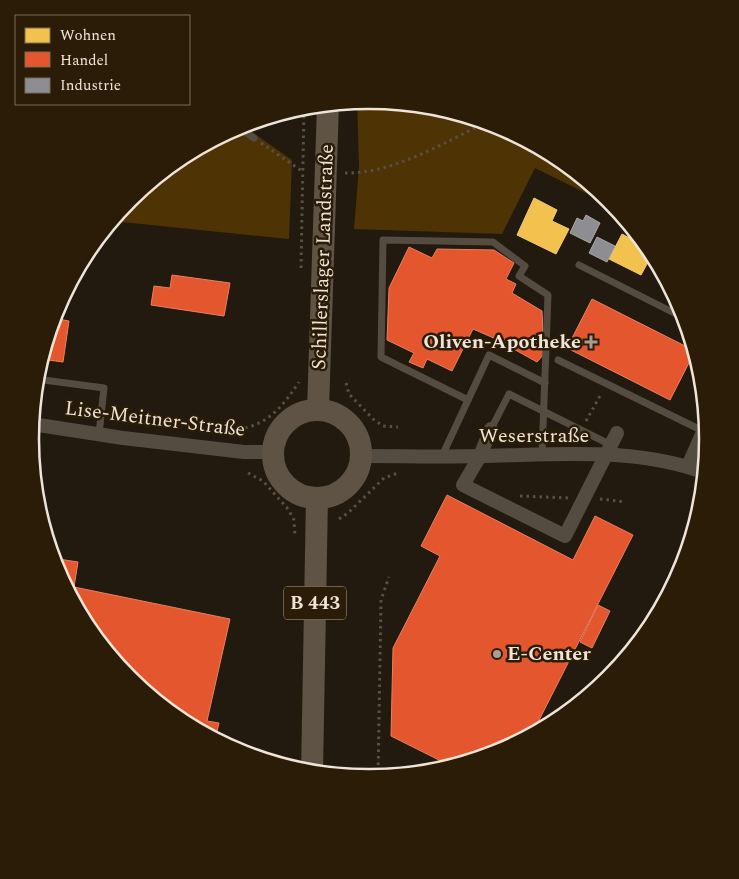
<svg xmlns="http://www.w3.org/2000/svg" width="739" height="879" font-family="Spectral,serif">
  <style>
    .green { fill: #4e3304 }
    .homes { fill: #f2c14e; stroke: #f1cc77 }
    .shops { fill: #e4572e; stroke: #e78161 }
    .industry { fill: #8d8d92; stroke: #aaa7a7 }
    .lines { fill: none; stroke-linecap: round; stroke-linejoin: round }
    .path { stroke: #585046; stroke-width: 3; stroke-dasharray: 2.5 4; stroke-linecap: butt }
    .lane { stroke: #544c40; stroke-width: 7 }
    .street { stroke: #544c40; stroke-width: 14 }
    .primary { stroke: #5e5344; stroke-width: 22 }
    .poi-dot { fill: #a79d91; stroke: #2a1c06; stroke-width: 2 }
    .labels { text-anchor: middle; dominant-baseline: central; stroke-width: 5; stroke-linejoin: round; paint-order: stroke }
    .shield { fill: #2a1c06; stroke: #b3a898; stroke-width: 1 }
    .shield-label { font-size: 19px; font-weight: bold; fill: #eee4d7 }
    .street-label { font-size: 20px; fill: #eee4d7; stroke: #2a1c06 }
    .poi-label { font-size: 20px; font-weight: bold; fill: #eee4d7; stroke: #2a1c06; text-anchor: end }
    .rim { fill: none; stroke: #eee4d7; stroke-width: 2.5 }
  </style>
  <rect width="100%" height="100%" fill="#221a0e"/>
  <!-- green -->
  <g class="green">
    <path d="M370,100L436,107L500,126L558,157L610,200L616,208L535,168L502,234L354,229L359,167L357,101Z"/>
    <path d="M242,125L292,160L289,239L112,221C146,180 192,146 242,125Z"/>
  </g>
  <!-- homes -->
  <g class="homes">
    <path d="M534,198L557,210L552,221L569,229L556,254L517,235Z"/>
    <path d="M622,234L650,249L653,253L641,275L609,259Z"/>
  </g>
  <!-- shops -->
  <g class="shops">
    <path d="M409,247L432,258L437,249L494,250L514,263L506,279L516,284L512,293L542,311L544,354L537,362L510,347L508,350L494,343L496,339L473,329L452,371L427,359L423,368L409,362L414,353L387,340L389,288Z"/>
    <path d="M172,275L230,283L224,316L151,305L154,286L170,288Z"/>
    <path d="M592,299L695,351L670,400L567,348Z"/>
    <path d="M53,318L69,321L63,362L41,359Z"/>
    <path d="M447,495L573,560L595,516L633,535L531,736L499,753L453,767L391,736L393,648L440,556L421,546Z"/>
    <path d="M52,558L78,562L74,587L230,619L207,721L219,723L215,740L181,722L129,679L87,628L56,569Z"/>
    <path d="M598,605L610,611L592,648L580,642Z"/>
  </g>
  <!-- industry -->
  <g class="industry">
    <path d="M586,215L600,223L590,243L570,233L577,218L583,221Z"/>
    <path d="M597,237L615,246L607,262L589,253Z"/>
    <path d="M678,301L683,310L685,317L674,311Z"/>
  </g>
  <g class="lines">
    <!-- path -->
    <g class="path">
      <path d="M261,143L302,171"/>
      <path d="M345,173C393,174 445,142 487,122"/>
      <path d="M301,268L304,106"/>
      <path d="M346,383L349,394L373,419L383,426L398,427"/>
      <path d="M586,421L601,394"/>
      <path d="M245,428C272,421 284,404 299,382"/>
      <path d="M248,473L263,481L288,509L294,520L295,537"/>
      <path d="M520,496L569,498"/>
      <path d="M600,499L625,502"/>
      <path d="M339,519L348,513L384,478L398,473"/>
      <path d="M378,778L381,600L389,577"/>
    </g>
    <!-- lane -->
    <g class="lane">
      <path d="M238,127L254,138"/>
      <path d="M579,265L686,319"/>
      <path d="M558,360L703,431"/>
      <path d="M36,379L104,388L99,434"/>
      <path d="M468,400L381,357L383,240L493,242L525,266L519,276L548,295L542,454"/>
      <path d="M491,429L509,394L611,445"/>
      <path d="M442,456L489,355L545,383"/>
    </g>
    <!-- street -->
    <g class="street">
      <path d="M32,424L123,438L244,452H273"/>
      <path d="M491,429L480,456L463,485L565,536L617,433"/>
      <path d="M361,456C400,456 440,457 479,456C555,455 634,446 706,473"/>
      <path d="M688,466L707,423"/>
    </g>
    <!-- primary -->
    <g class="primary">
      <path d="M318,410L328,104"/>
      <circle cx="317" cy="454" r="44"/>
      <path d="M312,773L317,498"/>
    </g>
  </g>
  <!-- markers -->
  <g class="poi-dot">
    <path d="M588.5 334.5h5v5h5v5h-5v5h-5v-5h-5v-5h5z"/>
    <circle cx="497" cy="654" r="5"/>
  </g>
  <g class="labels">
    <!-- shield labels -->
    <rect class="shield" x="284" y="586.5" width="62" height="33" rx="4"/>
    <g class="shield-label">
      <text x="315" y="603">B 443</text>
    </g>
    <!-- street labels -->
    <g class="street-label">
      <text transform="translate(323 257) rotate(-88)">Schillerslager Landstraße</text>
      <text transform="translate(155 419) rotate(7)">Lise-Meitner-Straße</text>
      <text x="534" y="436">Weserstraße</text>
    </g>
    <!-- poi labels -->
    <g class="poi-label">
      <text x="581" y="342">Oliven-Apotheke</text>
      <text x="507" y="654" text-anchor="start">E-Center</text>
    </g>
  </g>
  <!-- crop -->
  <path d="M0 0H739V879H0ZM39 439a330 330 0 1 1 660 0a330 330 0 1 1-660 0Z" fill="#2a1c06" fill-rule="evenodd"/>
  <path class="rim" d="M39 439a330 330 0 1 1 660 0a330 330 0 1 1-660 0Z"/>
  <!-- legend -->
  <rect x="15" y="15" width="175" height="90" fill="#2a1c06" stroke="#786c5a"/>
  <rect x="25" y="28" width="25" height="15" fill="#f2c14e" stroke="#786c5a"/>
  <text x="60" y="40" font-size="15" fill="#eee4d7">Wohnen</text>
  <rect x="25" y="52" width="25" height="15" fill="#e4572e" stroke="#786c5a"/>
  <text x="60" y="65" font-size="15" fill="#eee4d7">Handel</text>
  <rect x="25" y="78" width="25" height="15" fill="#8d8d92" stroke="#786c5a"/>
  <text x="60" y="90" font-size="15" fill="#eee4d7">Industrie</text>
</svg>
